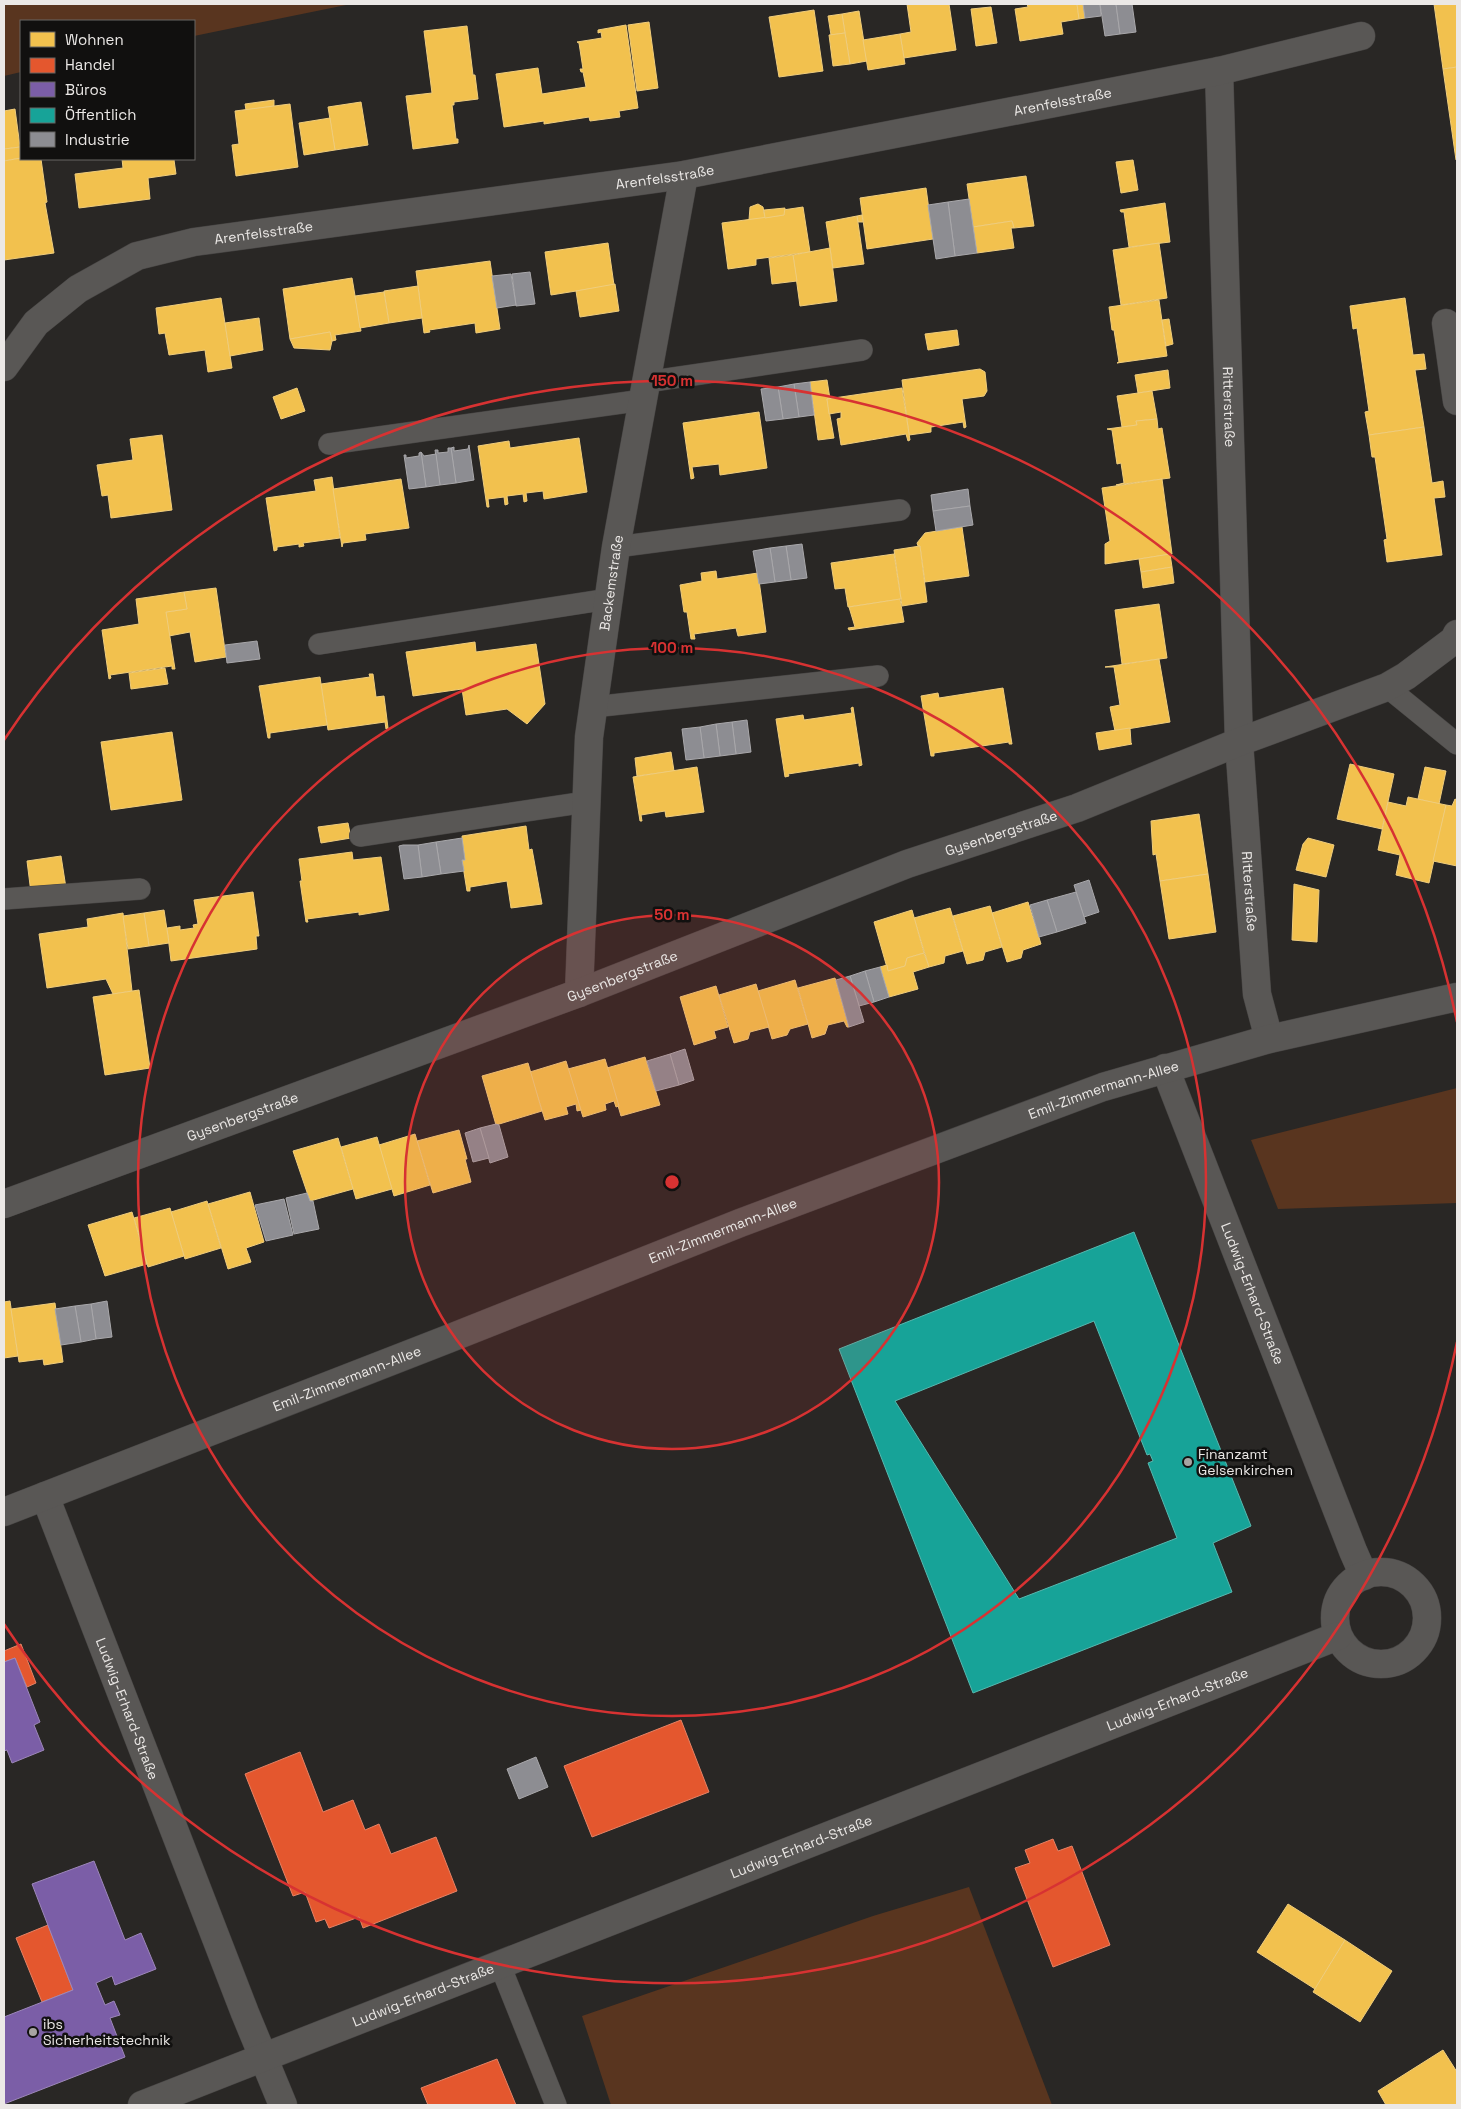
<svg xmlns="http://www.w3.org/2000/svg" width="1461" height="2109" font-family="'Space Grotesk',sans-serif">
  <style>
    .green { fill: #59351f }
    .homes { fill: #f2c14e; stroke: #f0cd7c }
    .shops { fill: #e4572e; stroke: #e68265 }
    .offices { fill: #7b5ea7; stroke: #9d87ba }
    .public { fill: #17a398; stroke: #57b8af; fill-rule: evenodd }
    .industry { fill: #8d8d92; stroke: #a9a8ab }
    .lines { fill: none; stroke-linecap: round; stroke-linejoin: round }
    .service-casing { stroke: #454342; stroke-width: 22 }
    .minor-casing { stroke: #454342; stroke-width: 29 }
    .secondary-casing { stroke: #454342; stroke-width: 29 }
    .service { stroke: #595755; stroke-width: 21 }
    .minor { stroke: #595755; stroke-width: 28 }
    .secondary { stroke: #595755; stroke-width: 28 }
    .ring { fill: none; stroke: #d73232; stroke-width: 2.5 }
    .poi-dot { fill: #a7a4a2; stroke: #11100f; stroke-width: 2 }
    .labels { text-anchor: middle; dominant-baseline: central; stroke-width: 5; stroke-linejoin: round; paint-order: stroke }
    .street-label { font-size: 14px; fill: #ebe8e6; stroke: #11100f }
    .poi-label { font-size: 14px; fill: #ebe8e6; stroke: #11100f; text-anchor: start }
    .centre { fill: #d73232; stroke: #11100f; stroke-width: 2.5 }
    .ring-label { font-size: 15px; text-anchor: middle; font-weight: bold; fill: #d73232; stroke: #11100f; stroke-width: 5; stroke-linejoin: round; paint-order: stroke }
  </style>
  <rect width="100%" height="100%" fill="#292725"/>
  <!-- green -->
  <g class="green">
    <path d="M4,4H351L194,36V21H21V72L4,76Z"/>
    <path d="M1457,1088V1203L1278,1209L1251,1140Z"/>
    <path d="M969,1887L1052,2105H611L582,2016L873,1916Z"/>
  </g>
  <!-- homes -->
  <g class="homes">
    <path d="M907,4H949L956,50L904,58L900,34L911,32Z"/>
    <path d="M1027,4H1077L1079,19L1061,22L1063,34L1020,41L1015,9L1028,7Z"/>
    <path d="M1077,4H1083L1085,18L1079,19Z"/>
    <path d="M1434,4H1457V67L1443,69Z"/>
    <path d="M991,7L997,43L976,46L971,9Z"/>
    <path d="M814,10L823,71L779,77L769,17Z"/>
    <path d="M859,11L867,61L850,64L842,14Z"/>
    <path d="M842,14L845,33L831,35L828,16Z"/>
    <path d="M649,22L658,88L637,91L628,25Z"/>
    <path d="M626,25L638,108L619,111L620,117L590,121L589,117L544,124V121L504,127L496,74L538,68L542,94L586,87L583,72H581L580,69H583L579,43L577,42L602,38L601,32L598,33V30Z"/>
    <path d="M467,26L473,75H475L478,99L454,102V105H452L456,139H458V143L413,149L406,96L432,93L424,31Z"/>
    <path d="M845,33L850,64L833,66L829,35Z"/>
    <path d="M900,34L905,64L868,70L863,40Z"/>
    <path d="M1457,67V159L1456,160L1443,69Z"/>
    <path d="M274,100V106L246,110L245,104Z"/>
    <path d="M361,102L368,145L335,150L328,107Z"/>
    <path d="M290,104L298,167L236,176L232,145L239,144L235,111Z"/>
    <path d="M15,109L20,147L4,149V111Z"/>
    <path d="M330,118L335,150L304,155L299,123Z"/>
    <path d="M20,147L21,158L4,161V149Z"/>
    <path d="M21,158L41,159L47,202L45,203L54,253L4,260V161Z"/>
    <path d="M122,159H176L174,160L176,174L148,178L150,199L79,208L75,174L123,168Z"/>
    <path d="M1133,160L1138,190L1121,193L1116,162Z"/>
    <path d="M1026,176L1034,226L1014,228L1012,221L973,227L967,184Z"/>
    <path d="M926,188L933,239L867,249L860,198Z"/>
    <path d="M1165,203L1170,242L1129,247L1124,212H1121L1120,210Z"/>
    <path d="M758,204L763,207L765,218L749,220L750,207Z"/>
    <path d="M803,207L810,252L756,259V265L728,269L722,223L784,215L783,210Z"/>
    <path d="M785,208L784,215L765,218L764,210Z"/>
    <path d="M862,215L863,222H858L857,216Z"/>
    <path d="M857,216L864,264L833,268L826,222Z"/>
    <path d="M1012,221L1014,228H1011L1014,248L977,253L973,227Z"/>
    <path d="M608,243L614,285L551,295L545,252Z"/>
    <path d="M1159,243L1167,298L1121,305L1113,250Z"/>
    <path d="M830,248L837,301L800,306L793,255Z"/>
    <path d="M793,255L797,281L772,284L769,258Z"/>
    <path d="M490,261L500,329L476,333L475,323L429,330L430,332L424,333L416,271Z"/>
    <path d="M352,278L361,331L335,335L336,340L332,341L330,332L290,339L283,289Z"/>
    <path d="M615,284L619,311L580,317L576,291Z"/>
    <path d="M418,286L422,318L389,323L384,291Z"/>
    <path d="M384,292L389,323L360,328L355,296Z"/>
    <path d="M221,298L232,368L208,372L205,350L169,355L165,333L159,334L156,308Z"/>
    <path d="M1405,298L1413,355L1424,354L1426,369L1415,370L1424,427L1369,435L1365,412L1369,411L1357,328L1353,329L1350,306Z"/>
    <path d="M1159,300L1167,356L1117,363L1119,362L1114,330H1112L1109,307Z"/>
    <path d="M259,318L263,350L230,356L225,323Z"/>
    <path d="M1169,319L1173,344L1166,346L1162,320Z"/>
    <path d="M957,330L959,345L928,350L925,334Z"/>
    <path d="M330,332L332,341L330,350L294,348L290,339Z"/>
    <path d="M980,369L985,372L987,391L984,396L962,399L966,427L964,428L963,422L931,427V432L909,435L902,380Z"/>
    <path d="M1168,370L1170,388L1138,393L1135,375Z"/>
    <path d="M827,380L830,399H827L834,438L818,440L810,382Z"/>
    <path d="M297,388L305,411L281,419L273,397Z"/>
    <path d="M902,388L910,440L908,441L906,434L841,445L837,419L841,418V412L829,414L827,399Z"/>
    <path d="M1152,391L1157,419L1136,421L1137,425L1122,427L1117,396Z"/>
    <path d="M759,412L767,468L720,475L719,464L692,467L694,478L691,479L683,423Z"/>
    <path d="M1157,419L1158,429L1162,428L1170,478L1116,485L1124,483L1121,463L1117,464L1112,430L1107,429L1137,425L1136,421Z"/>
    <path d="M1424,427L1432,483L1443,481L1445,497L1434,498L1442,555L1387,562L1384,540L1387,539L1375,457H1372L1369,435Z"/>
    <path d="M162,435L172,510L111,518L108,495L102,496L97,465L133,460L130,439Z"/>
    <path d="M579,438L587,492L544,499L543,491L526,493L527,501L524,502L523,494L507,496L508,504L505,505L504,497L488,499L489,507H487L478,446L509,441L510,448Z"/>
    <path d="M332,477L340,538L303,543L304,546L299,547V544L277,547V550L274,551L266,498L316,491L314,480Z"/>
    <path d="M401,479L409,528L365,534L366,540L343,543L342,547L333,489Z"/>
    <path d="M1162,479L1172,554L1105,564V544L1110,541L1102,488Z"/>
    <path d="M962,527L969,576L925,582L920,546H918L917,543L925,533Z"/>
    <path d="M920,546L927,602L902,606L894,550Z"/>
    <path d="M894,554L901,599L848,607L845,588L835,589L831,563Z"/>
    <path d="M1170,554L1172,567L1141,572L1139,559Z"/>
    <path d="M1172,567L1174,583L1143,588L1141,572Z"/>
    <path d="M716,571L717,579L758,573L766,632L738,636L736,628L694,634L695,639H691L687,612H684L680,585L702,581L701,573Z"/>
    <path d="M216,588L226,657L195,662L190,632L169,636L166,612L187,609L184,592Z"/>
    <path d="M184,592L187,609L166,612L175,669H172V666L110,675L111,678L109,679L102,630L139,624L136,599Z"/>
    <path d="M900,599L904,622L849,630L848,628L855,627L849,607Z"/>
    <path d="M1159,604L1167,658L1122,664L1115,610Z"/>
    <path d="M475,642L476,652L536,644L545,704L527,724L507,709L466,715L462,689L413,696L406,652Z"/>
    <path d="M1159,659L1170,722L1115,731L1110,707L1120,705L1114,667H1105Z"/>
    <path d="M165,668L168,684L131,689L129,673Z"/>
    <path d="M369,674H373L376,697L384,696L388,728L386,729L385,722L328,730L321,684L370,677Z"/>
    <path d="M320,677L327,725L270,733V738H268L259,686Z"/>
    <path d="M1003,688L1012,744H1009V742L934,753V756H931L921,696L938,693L939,698Z"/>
    <path d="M853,707L862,765L859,766V763L788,774L789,776L785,777L776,719L803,715L804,720L852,713L851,708Z"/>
    <path d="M1130,728L1131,743L1132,744L1099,750L1096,733Z"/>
    <path d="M172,732L182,800L111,810L101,742Z"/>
    <path d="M671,752L674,771L637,776L635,758Z"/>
    <path d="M1350,764L1394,774L1382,829L1337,819Z"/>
    <path d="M697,767L704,812L666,817L665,811L641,815L642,821H640L633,777Z"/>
    <path d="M1425,767L1446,771L1439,804L1418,799Z"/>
    <path d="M1408,797L1446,805L1429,883L1396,875L1400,855L1378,850L1388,802L1406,806Z"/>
    <path d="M1455,799L1457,800V866L1433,861L1446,805L1452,806Z"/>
    <path d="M1199,814L1208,874L1160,881L1156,854L1153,855L1151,821Z"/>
    <path d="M348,823L351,838L321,843L318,827Z"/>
    <path d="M526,826L529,850L532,849L542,904L511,908L507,881L470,887V891H467L462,860H465L462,836Z"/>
    <path d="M1308,838L1334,845L1326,877L1296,870L1303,844Z"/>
    <path d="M352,852L353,860L381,857L389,910L359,915V912L307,919L308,922H306L300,881H302L299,859Z"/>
    <path d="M61,856L66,888L31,893L27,861Z"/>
    <path d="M1208,874L1216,932L1169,939L1160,881Z"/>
    <path d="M1294,884L1319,890L1317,942L1292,940Z"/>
    <path d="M253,892L259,936H256L257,949L171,961L167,928L180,926V930L194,928L193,925L198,924L194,900Z"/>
    <path d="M1028,902L1041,944L1023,950L1021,958L1007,962L992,913Z"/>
    <path d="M990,906L1002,947L985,952L983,960L967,964L953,916Z"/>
    <path d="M950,908L963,951L945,956L944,963L929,967L914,918Z"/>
    <path d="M164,910L169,943L149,946L144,913Z"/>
    <path d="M912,910L924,953L907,958L905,966L888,971L874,922Z"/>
    <path d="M123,913L132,991L113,994L106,979L47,988L39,934L88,927L87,919Z"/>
    <path d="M144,913L149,946L128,949L123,916Z"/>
    <path d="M924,953L929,967L913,972L918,989L889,997L880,967L887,965L888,971L905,966L907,958Z"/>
    <path d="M835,978L849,1027H847L844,1021L828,1025L825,1034L812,1038L798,988Z"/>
    <path d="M795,980L808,1024L790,1029L787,1035L772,1039L758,991Z"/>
    <path d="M756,984L769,1027L750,1032L748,1039L734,1043L719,995Z"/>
    <path d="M716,986L728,1027L714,1031L716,1038L694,1045L680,997Z"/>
    <path d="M139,990L150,1068L105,1075L93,997Z"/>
    <path d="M645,1057L660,1105L621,1116L607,1068Z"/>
    <path d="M605,1059L619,1106L616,1107L614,1101L605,1104L606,1110L583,1117L568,1069Z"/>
    <path d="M566,1061L581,1110L577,1111L576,1104L566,1107L568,1114L545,1120L530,1072Z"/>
    <path d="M528,1063L542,1111L496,1125L482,1076Z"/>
    <path d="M459,1130L467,1159H465L471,1182L433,1193L417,1141Z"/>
    <path d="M415,1134L430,1185L394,1196L379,1145Z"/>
    <path d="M377,1137L392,1189L356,1199L341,1147Z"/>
    <path d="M338,1138L353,1189L310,1201L293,1151Z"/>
    <path d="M250,1192L264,1242L246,1248L251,1262L228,1269L208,1204Z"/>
    <path d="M207,1201L221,1248L185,1259L171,1212Z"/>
    <path d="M170,1208L184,1256L148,1267L134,1218Z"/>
    <path d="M132,1212L147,1264L105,1276L88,1225Z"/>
    <path d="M10,1301L18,1356L4,1358V1302Z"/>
    <path d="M55,1303L63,1362L44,1365L43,1359L19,1362L11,1309Z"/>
    <path d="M1288,1904L1345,1940L1315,1989L1257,1952Z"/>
    <path d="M1345,1940L1392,1971L1360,2022L1313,1992Z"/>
    <path d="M1443,2050L1457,2072V2105H1386L1378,2091Z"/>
  </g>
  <!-- shops -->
  <g class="shops">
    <path d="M21,1644L36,1683L27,1687L15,1658L4,1662V1651Z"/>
    <path d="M681,1720L709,1792L592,1837L564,1766Z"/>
    <path d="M300,1752L323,1812L353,1800L365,1830L379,1824L391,1854L436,1837L457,1891L363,1928L359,1917L329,1928L325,1919L316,1922L305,1892L293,1896L245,1774Z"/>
    <path d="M1053,1839L1058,1851L1072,1846L1110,1945L1053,1967L1015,1868L1030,1863L1025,1850Z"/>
    <path d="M48,1925L73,1990L42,2002L16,1938Z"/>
    <path d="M497,2059L516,2105H428L421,2088Z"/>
  </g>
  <!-- offices -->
  <g class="offices">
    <path d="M15,1658L40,1722L34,1725L44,1750L12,1763L7,1750L4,1751V1662Z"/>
    <path d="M94,1861L125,1940L141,1933L156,1969L115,1985L112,1976L96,1983L105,2005L114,2001L120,2015L110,2018L125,2057L4,2104V2017L73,1990L32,1884Z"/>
  </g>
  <!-- public -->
  <path class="public" d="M1134,1232L1251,1526L1213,1543L1232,1592L973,1693L839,1349ZM1094,1321L1147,1455L1150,1454L1153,1461L1148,1463L1177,1538L1019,1599L895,1401Z"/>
  <!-- industry -->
  <g class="industry">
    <path d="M1083,4H1100L1101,16L1085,18Z"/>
    <path d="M1100,4H1116L1120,34L1105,36Z"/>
    <path d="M1116,4H1132L1136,32L1120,34Z"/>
    <path d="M969,199L977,253L955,256L948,202Z"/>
    <path d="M948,202L955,256L936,259L928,205Z"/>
    <path d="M530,272L535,304L516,306L512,274Z"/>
    <path d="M511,274L516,305L497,308L492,276Z"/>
    <path d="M810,382L814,415L799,417L794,384Z"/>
    <path d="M794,384L799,417L783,419L778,387Z"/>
    <path d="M778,387L783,419L766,421L761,389Z"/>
    <path d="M469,445L474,480L456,483L451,448L454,447V451L468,449Z"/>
    <path d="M448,448H451L456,483L440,485L435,450H438V453L448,452Z"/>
    <path d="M421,452L424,456L436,454L440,485L426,487Z"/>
    <path d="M421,452L426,487L409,489L404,455H406V458L419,456V453Z"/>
    <path d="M968,489L970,506L933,511L931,495Z"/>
    <path d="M970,506L973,525L936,531L933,511Z"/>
    <path d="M802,544L807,578L791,580L786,546Z"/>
    <path d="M786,546L791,580L775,582L770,548Z"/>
    <path d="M770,548L775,582L759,584L753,551Z"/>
    <path d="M257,641L260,659L227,663L225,645Z"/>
    <path d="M747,720L751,752L736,754L732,722Z"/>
    <path d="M732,722L736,754L720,756L716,724Z"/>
    <path d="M716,724L720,756L704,758L700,727Z"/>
    <path d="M700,727L704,758L686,760L682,729Z"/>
    <path d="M462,838L465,860H462L464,871L441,874L436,842Z"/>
    <path d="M436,842L441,874L422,877L418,845Z"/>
    <path d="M403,845H418L422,877L404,879L399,846Z"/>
    <path d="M1089,880L1099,912L1084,917L1074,885Z"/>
    <path d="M1076,892L1086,923L1057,932L1047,900Z"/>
    <path d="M1047,900L1057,932L1039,937L1030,905Z"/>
    <path d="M880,967L889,997L874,1002L865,971Z"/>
    <path d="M865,971L874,1002L859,1006L850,976Z"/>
    <path d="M850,976L864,1022L849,1027L836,980Z"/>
    <path d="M685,1049L694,1080L679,1085L670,1054Z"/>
    <path d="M670,1054L679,1085L656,1091L647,1061Z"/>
    <path d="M496,1124L499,1125L508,1157L490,1163L480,1128Z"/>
    <path d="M480,1128L489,1158L473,1162L465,1133Z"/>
    <path d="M307,1193L310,1201H313L319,1229L294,1234L286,1198Z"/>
    <path d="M284,1199L293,1235L266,1241L255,1205Z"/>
    <path d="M107,1301L112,1337L96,1339L91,1304Z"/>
    <path d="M91,1304L96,1339L81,1342L75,1306Z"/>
    <path d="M75,1306L81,1342L61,1345L55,1309Z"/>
    <path d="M536,1757L548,1787L519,1799L507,1769Z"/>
  </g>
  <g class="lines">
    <defs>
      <g id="service">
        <path d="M646,382L862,350"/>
        <path d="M329,444L643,400"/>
        <path d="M616,547L900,510"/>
        <path d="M319,644L608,599"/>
        <path d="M1387,687L1457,744"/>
        <path d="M593,707L878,676"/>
        <path d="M360,836L586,802"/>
        <path d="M4,899L140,889"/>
        <path d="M500,1965L556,2105"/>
      </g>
      <g id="minor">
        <path id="s1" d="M1219,71L1239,742L1257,994L1269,1039"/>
        <path d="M1446,323L1457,401"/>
        <path id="s2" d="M4,367L36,323L78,289L137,256L194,242L684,175L1219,71L1361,36"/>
        <path id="s3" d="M579,993L589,737L616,547L684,175"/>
        <path id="s4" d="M1165,1068L1353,1551L1364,1576"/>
        <path id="s5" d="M4,1204L579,993L907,864L1077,808L1239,742L1387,687L1406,676L1454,640L1457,634"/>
        <path id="s6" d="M45,1496L245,2013L283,2105"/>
        <circle cx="1381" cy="1618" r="46"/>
        <path id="s7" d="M142,2105L1338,1636"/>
      </g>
      <g id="secondary">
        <path id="s8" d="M4,1512L448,1339L740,1223L1103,1087L1269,1039L1457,997"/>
      </g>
    </defs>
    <!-- service casing -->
    <use href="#service" class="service-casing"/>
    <!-- minor casing -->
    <use href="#minor" class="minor-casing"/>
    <!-- secondary casing -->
    <use href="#secondary" class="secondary-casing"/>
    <!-- service -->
    <use href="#service" class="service"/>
    <!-- minor -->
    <use href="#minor" class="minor"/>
    <!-- secondary -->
    <use href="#secondary" class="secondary"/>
  </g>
  <!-- distance rings -->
  <circle cx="672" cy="1182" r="267" fill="#d73232" fill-opacity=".12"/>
  <g class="ring">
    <circle cx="672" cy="1182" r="267"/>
    <circle cx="672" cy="1182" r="534"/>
    <path d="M1457 1342A801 801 0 0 1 4 1624M4 740A801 801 0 0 1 1457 1022"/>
  </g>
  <!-- markers -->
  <g class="poi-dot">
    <circle cx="1188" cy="1462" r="5"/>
    <circle cx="33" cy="2032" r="5"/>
  </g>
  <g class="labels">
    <!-- street labels -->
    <g class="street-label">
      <text stroke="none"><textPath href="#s2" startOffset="1115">Arenfelsstraße</textPath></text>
      <text stroke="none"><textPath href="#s2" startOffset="710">Arenfelsstraße</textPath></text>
      <text stroke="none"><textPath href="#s2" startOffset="305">Arenfelsstraße</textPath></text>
      <text stroke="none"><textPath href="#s1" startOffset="336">Ritterstraße</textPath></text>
      <text stroke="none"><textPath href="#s3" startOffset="412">Backemstraße</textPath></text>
      <text stroke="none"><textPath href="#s5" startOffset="1064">Gysenbergstraße</textPath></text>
      <text stroke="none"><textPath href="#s1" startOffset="821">Ritterstraße</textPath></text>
      <text stroke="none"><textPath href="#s5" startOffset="659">Gysenbergstraße</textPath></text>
      <text stroke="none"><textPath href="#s8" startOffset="1178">Emil-Zimmermann-Allee</textPath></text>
      <text stroke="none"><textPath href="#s5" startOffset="254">Gysenbergstraße</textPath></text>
      <text stroke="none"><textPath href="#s8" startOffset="772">Emil-Zimmermann-Allee</textPath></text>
      <text stroke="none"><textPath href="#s4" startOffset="242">Ludwig-Erhard-Straße</textPath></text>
      <text stroke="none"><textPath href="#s8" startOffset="368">Emil-Zimmermann-Allee</textPath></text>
      <text stroke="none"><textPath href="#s7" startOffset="1112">Ludwig-Erhard-Straße</textPath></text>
      <text stroke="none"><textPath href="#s6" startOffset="228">Ludwig-Erhard-Straße</textPath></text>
      <text stroke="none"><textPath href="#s7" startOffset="708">Ludwig-Erhard-Straße</textPath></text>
      <text stroke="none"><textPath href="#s7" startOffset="302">Ludwig-Erhard-Straße</textPath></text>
    </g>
    <!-- poi labels -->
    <g class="poi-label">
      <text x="1198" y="1454">Finanzamt<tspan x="1198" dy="16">Gelsenkirchen</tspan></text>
      <text x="43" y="2024">ibs<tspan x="43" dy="16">Sicherheitstechnik</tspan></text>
    </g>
  </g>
  <circle cx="672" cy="1182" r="8" class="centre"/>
  <g class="ring-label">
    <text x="672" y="386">150 m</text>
    <text x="672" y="653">100 m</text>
    <text x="672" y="920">50 m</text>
  </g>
  <!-- border -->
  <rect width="1461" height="2109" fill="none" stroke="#ebe8e6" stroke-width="10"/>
  <!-- legend -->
  <rect x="20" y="20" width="175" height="140" fill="#11100f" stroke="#686665"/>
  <rect x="30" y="32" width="25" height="15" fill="#f2c14e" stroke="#686665"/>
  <text x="65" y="45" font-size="15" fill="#ebe8e6">Wohnen</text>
  <rect x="30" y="58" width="25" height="15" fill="#e4572e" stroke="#686665"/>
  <text x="65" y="70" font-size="15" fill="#ebe8e6">Handel</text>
  <rect x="30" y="82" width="25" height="15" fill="#7b5ea7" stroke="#686665"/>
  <text x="65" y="95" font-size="15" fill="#ebe8e6">Büros</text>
  <rect x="30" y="108" width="25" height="15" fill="#17a398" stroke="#686665"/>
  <text x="65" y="120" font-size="15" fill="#ebe8e6">Öffentlich</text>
  <rect x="30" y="132" width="25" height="15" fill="#8d8d92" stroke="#686665"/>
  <text x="65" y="145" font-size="15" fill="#ebe8e6">Industrie</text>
</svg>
